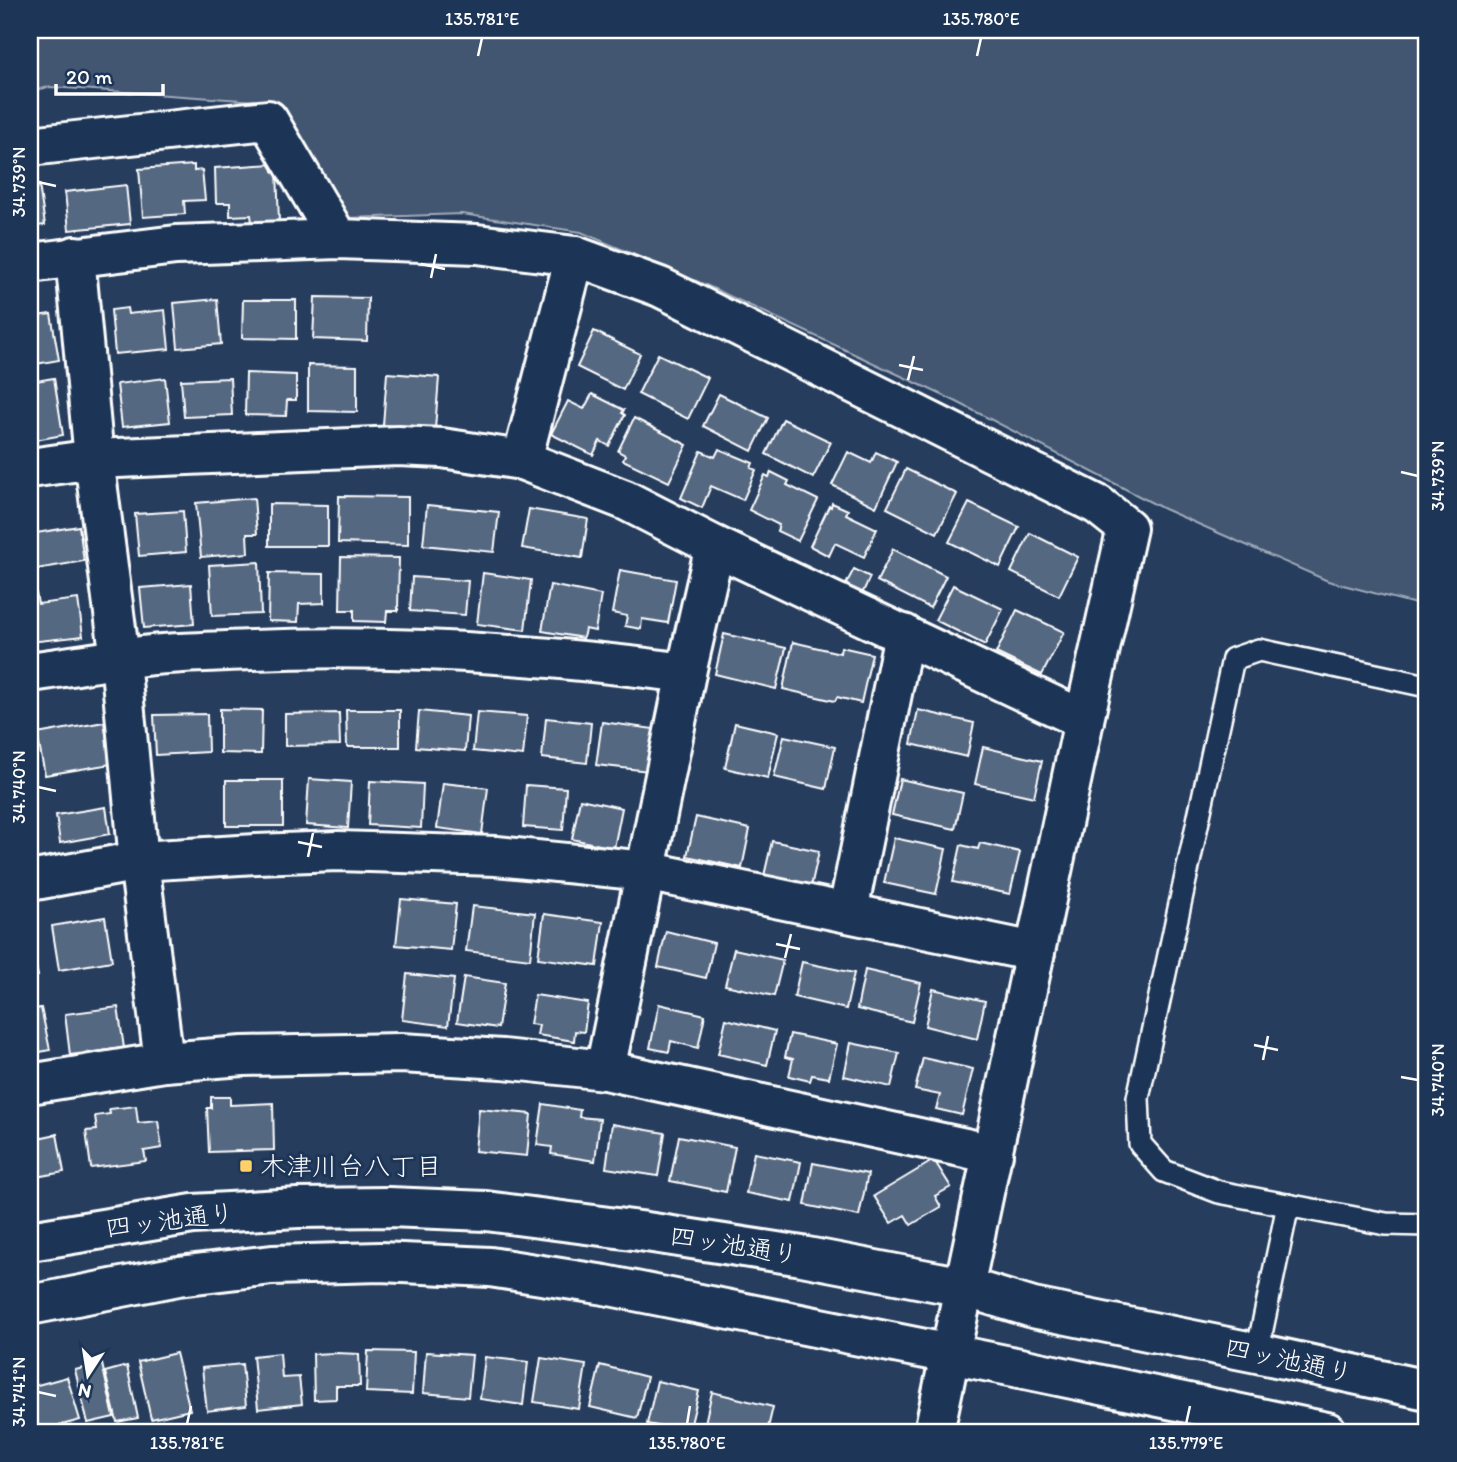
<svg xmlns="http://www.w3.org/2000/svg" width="1457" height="1462" font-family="Itim,'Klee One',sans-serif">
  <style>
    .green { fill: #425672; stroke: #a0aab8; stroke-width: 2 }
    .building { fill: #556781; stroke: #fff; stroke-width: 2 }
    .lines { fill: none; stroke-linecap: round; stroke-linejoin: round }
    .lane-casing { stroke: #fff; stroke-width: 26 }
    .street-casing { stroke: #fff; stroke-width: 44 }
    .secondary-casing { stroke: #fff; stroke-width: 44 }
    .lane { stroke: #1d3557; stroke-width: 21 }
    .street { stroke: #1d3557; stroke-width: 38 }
    .secondary { stroke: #1d3557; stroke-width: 38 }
    .ticks { fill: none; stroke: #fff; stroke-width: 2.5 }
    .poi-dot { fill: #ffd166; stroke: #1d3557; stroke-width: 2.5 }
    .labels { text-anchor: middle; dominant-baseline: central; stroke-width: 6; stroke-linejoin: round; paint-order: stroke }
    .poi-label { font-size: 26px; fill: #fff; stroke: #1d3557; text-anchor: start }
    .street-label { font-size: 26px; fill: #fff; stroke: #1d3557 }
    .neatline { fill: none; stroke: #fff; stroke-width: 2.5 }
    .ticks-label { font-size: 18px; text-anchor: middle; fill: #fff }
  </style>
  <rect width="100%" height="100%" fill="#263d5e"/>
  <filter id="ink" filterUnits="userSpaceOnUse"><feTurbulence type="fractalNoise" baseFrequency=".0143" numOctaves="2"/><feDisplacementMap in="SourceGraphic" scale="14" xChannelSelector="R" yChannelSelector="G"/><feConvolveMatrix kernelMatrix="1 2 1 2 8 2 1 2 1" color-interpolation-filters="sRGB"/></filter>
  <g filter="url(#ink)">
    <!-- green -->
    <path class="green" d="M30,30H1427V607L1328,581L1164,509L955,401L708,286L581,232L462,214L347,218L271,102L50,87L30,91Z"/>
    <!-- building -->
    <g class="building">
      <path d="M273,164V171H277L279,221L252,222L251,215L230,216V203H216L215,168Z"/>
      <path d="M194,165V171L202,170L205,200L184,201L185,214L143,217L139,169Z"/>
      <path d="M39,185L45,225L30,227V186Z"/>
      <path d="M126,185L130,224L69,230L65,192Z"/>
      <path d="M315,297L368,298L367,341L313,339Z"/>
      <path d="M217,299L221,344L178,348L174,303Z"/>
      <path d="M243,300H296V339L242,338Z"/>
      <path d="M127,308L128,314L165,310L169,349L115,354L111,310Z"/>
      <path d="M51,314L59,360L30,365V317Z"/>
      <path d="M594,331L640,354L623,390L577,367Z"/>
      <path d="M658,354L708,378L688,419L638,394Z"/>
      <path d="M308,365L357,366V412L308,411Z"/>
      <path d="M246,373L296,375V400H287L286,416L245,415Z"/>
      <path d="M387,373L439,377L435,429L383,425Z"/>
      <path d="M54,378L63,435L30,441V382Z"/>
      <path d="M165,378L170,422L122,427L117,384Z"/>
      <path d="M230,378L232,415L184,417L181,380Z"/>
      <path d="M592,394L624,410L622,413L625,415L609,446L600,441L593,455L551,434L568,401L584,409Z"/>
      <path d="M719,394L768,418L752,451L703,426Z"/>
      <path d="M634,418L687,445L669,482L623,460L625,455L618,451Z"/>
      <path d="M783,419L831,442L813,478L766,454Z"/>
      <path d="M719,449L753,463L751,468L756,470L743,500L711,486L702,508L681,498L701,451L715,457Z"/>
      <path d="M848,452L871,463L876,452L897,462L876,507L832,485Z"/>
      <path d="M906,469L957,494L937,533L887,508Z"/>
      <path d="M771,472L789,481L787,485L818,500L798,541L777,531L779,525L749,510L765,475L769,477Z"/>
      <path d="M339,496L408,497V545L338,543Z"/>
      <path d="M254,498L257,534H247L248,553L201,557L196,503Z"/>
      <path d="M832,503L848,510L846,514L877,529L864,557L835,543L829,556L810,546L829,506L831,507Z"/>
      <path d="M969,503L1019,527L1000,567L949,542Z"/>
      <path d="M269,504L328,505V546H269Z"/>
      <path d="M427,505L499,512L494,552L423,545Z"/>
      <path d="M529,509L588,519L582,558L522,548Z"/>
      <path d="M183,511L186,552L139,556L135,514Z"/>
      <path d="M79,526L84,561L31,570L30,534Z"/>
      <path d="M1030,533L1078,557L1059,596L1011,572Z"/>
      <path d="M893,549L946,576L930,608L877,581Z"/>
      <path d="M341,557L399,558L398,611H387L386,622L354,621V610H340Z"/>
      <path d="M259,562L261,614L212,616L209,565Z"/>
      <path d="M854,569L870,577L862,594L845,586Z"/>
      <path d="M620,570L676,580L668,623L642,619L641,629L625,626L627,616L612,613Z"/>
      <path d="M269,573L324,574V603L299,604L298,622L268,621Z"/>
      <path d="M483,573L531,580L525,630L477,624Z"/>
      <path d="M412,577L468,581L465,615L410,611Z"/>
      <path d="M191,584L194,624L144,628L140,588Z"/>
      <path d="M550,585L601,595L595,631L585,629L583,638L542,631Z"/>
      <path d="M953,585L1003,609L985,645L935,620Z"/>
      <path d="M30,593H36L38,604L78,599L83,636L30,642Z"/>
      <path d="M1017,610L1064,632L1042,675L996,653Z"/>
      <path d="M724,634L786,648L776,689L715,674Z"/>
      <path d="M793,642L840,653L841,647L872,654L861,703L837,697L835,701L783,689Z"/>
      <path d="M220,709L262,710L261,754L220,753Z"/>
      <path d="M346,710H400V747H347Z"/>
      <path d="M918,710L974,723L967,757L911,744Z"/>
      <path d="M419,711L468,716L465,751L416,747Z"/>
      <path d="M477,712L527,716L523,756L473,751Z"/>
      <path d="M339,713L340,745L285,746V714Z"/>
      <path d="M207,714L208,752L156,755L154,715Z"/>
      <path d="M546,718L591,723L587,763L542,758Z"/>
      <path d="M104,722L111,764L45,775L37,734Z"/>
      <path d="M602,722L654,729L649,771L596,765Z"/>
      <path d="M735,723L778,733L768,778L725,768Z"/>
      <path d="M784,736L835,747L826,789L774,777Z"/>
      <path d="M983,747L1042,761L1034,797L975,784Z"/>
      <path d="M309,779L351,782L348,828L306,825Z"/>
      <path d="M900,779L963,793L955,829L892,815Z"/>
      <rect x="226" y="780" width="57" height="46"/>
      <path d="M370,781L423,784L421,828L368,825Z"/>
      <path d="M443,783L488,788L482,834L437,828Z"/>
      <path d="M526,785L566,788L563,830L523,827Z"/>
      <path d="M580,799L622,808L614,848L572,839Z"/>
      <path d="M106,807L110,834L60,843L56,815Z"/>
      <path d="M696,817L750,829L742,868L687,856Z"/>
      <path d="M894,838L946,849L936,894L884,883Z"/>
      <path d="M772,841L819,851L811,887L764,876Z"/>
      <path d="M980,843L1020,852L1010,894L953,882L961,845L978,849Z"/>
      <path d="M401,899L456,904L451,950L396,945Z"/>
      <path d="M472,906L535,913L530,959L466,951Z"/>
      <path d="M544,914L603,922L597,966L538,958Z"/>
      <path d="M105,917L112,961L59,970L52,926Z"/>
      <path d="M666,931L714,943L706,978L658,967Z"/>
      <path d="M30,940L38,976L30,978Z"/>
      <path d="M734,949L783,960L774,996L725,985Z"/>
      <path d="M802,962L854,973L846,1009L794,997Z"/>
      <path d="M865,970L921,983L912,1022L857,1009Z"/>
      <path d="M407,974L454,979L448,1026L402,1020Z"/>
      <path d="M464,977L505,983L498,1028L457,1022Z"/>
      <path d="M933,989L985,1001L977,1039L925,1026Z"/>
      <path d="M535,995L588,1003L584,1032L575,1031L574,1041L537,1035L539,1025L530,1024Z"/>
      <path d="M659,1004L705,1015L698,1048L671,1041L669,1052L650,1048Z"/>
      <path d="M118,1007L124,1048L70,1055L65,1014Z"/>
      <path d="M41,1008L50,1050L30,1054V1010Z"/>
      <path d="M726,1019L775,1031L767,1065L718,1054Z"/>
      <path d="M790,1034L837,1044L829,1078L812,1075L810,1081L789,1076L793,1059L785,1057Z"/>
      <path d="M851,1043L899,1053L891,1087L844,1076Z"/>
      <path d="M923,1058L973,1069L962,1115L936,1109L940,1095L915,1090Z"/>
      <path d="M211,1097H230V1105L273,1103L274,1150L209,1152L207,1108H211Z"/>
      <path d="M543,1104L580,1110L579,1117L600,1119L595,1161L551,1154L552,1147L537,1145Z"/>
      <path d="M136,1106L138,1123L158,1121L162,1148L144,1151L146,1161L91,1168L86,1131L97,1130L95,1116L110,1114L109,1109Z"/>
      <path d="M479,1109L531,1114L527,1156L475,1151Z"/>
      <path d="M612,1124L665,1133L658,1176L606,1168Z"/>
      <path d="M37,1131L38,1138L57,1134L64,1172L30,1178V1133Z"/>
      <path d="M679,1136L735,1147L726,1192L670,1181Z"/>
      <path d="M754,1153L801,1162L793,1202L746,1193Z"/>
      <path d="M934,1160L951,1187L935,1196L941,1207L911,1225L905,1215L891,1223L874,1196Z"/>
      <path d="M813,1163L868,1174L859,1216L805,1205Z"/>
      <path d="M368,1351L414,1352L412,1394L366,1392Z"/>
      <path d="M426,1352L472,1355L468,1397L423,1393Z"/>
      <path d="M176,1353L190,1410L151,1419L138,1362Z"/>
      <path d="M280,1353L282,1378L299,1377L302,1404L258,1409L253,1356Z"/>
      <path d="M336,1353L359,1354L360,1386H336V1399L314,1400L313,1354Z"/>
      <path d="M485,1357L528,1362L523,1405L480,1399Z"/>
      <path d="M541,1358L586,1365L579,1409L534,1402Z"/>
      <path d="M102,1364L114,1417L88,1423L75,1370Z"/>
      <path d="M242,1364L246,1406L207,1411L202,1368Z"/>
      <path d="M600,1365L647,1377L637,1418L590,1407Z"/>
      <path d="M127,1366L138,1418L117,1422L105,1372Z"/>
      <path d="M67,1377L80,1420L36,1432L30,1411V1387Z"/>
      <path d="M657,1381L699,1391L689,1432L647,1424Z"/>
      <path d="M712,1392L773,1407L767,1432H703Z"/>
    </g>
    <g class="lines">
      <defs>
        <g id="lane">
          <path d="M1427,686L1259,650L1233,659L1138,1098L1140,1144L1164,1171L1219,1192L1386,1224L1427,1225"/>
          <path d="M1257,1353L1288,1205"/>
        </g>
        <g id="street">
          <path d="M30,146L268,120L338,239"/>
          <path d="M75,256L94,459L120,659L139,861L164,1062"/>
          <path d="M30,263L176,245L338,239L477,244L575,256L660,287L1098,505L1127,528L1084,720L964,1287"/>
          <path d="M522,460L575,256"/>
          <path d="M30,468L94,459L398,446L442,448L522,460L625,500L715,546L1084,720"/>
          <path d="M30,672C60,668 89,663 119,659C163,652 208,652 252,650C398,644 542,654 686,673"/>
          <path d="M30,881L139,861L256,854L338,851L496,856L646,871L1035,952"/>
          <path d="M848,911L904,634"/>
          <path d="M605,1070L686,673L715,546"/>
          <path d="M30,1084L164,1062L243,1056L401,1053L503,1059L605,1070L993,1154"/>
        </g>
        <g id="secondary">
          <path d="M30,1241L193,1214L298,1208L389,1207L486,1211L640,1231L802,1256L964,1287L1033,1308L1257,1353L1427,1390"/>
          <path d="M30,1305L178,1276L272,1265L380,1262L490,1267L605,1285L1020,1368L1327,1432"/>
          <path d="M934,1432L964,1287"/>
        </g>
      </defs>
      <!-- lane casing -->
      <use href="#lane" class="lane-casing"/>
      <!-- street casing -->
      <use href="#street" class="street-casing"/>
      <!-- secondary casing -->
      <use href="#secondary" class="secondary-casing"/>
      <!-- lane -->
      <use href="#lane" class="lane"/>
      <!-- street -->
      <use href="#street" class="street"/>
      <!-- secondary -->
      <use href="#secondary" class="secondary"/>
    </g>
  </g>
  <!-- ticks -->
  <path class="ticks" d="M478,56L482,38M977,56L981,38M38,182L56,186M421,264L445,269M431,278L436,254M899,365L923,370M908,380L914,356M1401,472L1418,476M38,787L56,791M298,842L322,847M308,857L313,833M776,944L800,949M785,958L791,934M1254,1045L1278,1050M1263,1060L1268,1036M1401,1077L1418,1080M38,1392L56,1396M187,1424L191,1406M687,1424L690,1406M1186,1424L1190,1406"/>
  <!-- markers -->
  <rect class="poi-dot" x="239" y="1159" width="14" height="14" rx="3.5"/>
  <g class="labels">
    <!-- poi labels -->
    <g class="poi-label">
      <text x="260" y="1166">木津川台八丁目</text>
    </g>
    <!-- street labels -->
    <g class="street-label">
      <text transform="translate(170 1220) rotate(-7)">四ッ池通り</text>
      <text transform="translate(734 1245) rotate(9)">四ッ池通り</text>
      <text transform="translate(1289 1360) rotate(12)">四ッ池通り</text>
    </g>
  </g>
  <!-- margin -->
  <rect width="1457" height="1462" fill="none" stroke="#1d3557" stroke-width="77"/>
  <!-- north arrow -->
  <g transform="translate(88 1375) rotate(192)" stroke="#1d3557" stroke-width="5" paint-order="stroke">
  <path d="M0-5L12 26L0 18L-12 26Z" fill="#ffffff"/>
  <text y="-10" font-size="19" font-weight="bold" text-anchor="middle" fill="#ffffff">N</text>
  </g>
  <!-- scale -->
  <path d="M56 84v10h107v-10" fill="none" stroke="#ffffff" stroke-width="3.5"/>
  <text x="66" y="84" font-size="21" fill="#ffffff" stroke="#1d3557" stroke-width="5" paint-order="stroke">20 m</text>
  <rect x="38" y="38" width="1380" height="1386" class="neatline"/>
  <g class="ticks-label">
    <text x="482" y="25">135.781°E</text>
    <text x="981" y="25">135.780°E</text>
    <text transform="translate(19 182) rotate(-90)" y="6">34.739°N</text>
    <text transform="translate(1438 476) rotate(-90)" y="6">34.739°N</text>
    <text transform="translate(19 787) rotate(-90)" y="6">34.740°N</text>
    <text transform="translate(1438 1080) rotate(-90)" y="6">34.740°N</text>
    <text transform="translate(19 1392) rotate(-90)" y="6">34.741°N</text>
    <text x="187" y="1449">135.781°E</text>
    <text x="687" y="1449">135.780°E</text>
    <text x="1186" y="1449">135.779°E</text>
  </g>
</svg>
